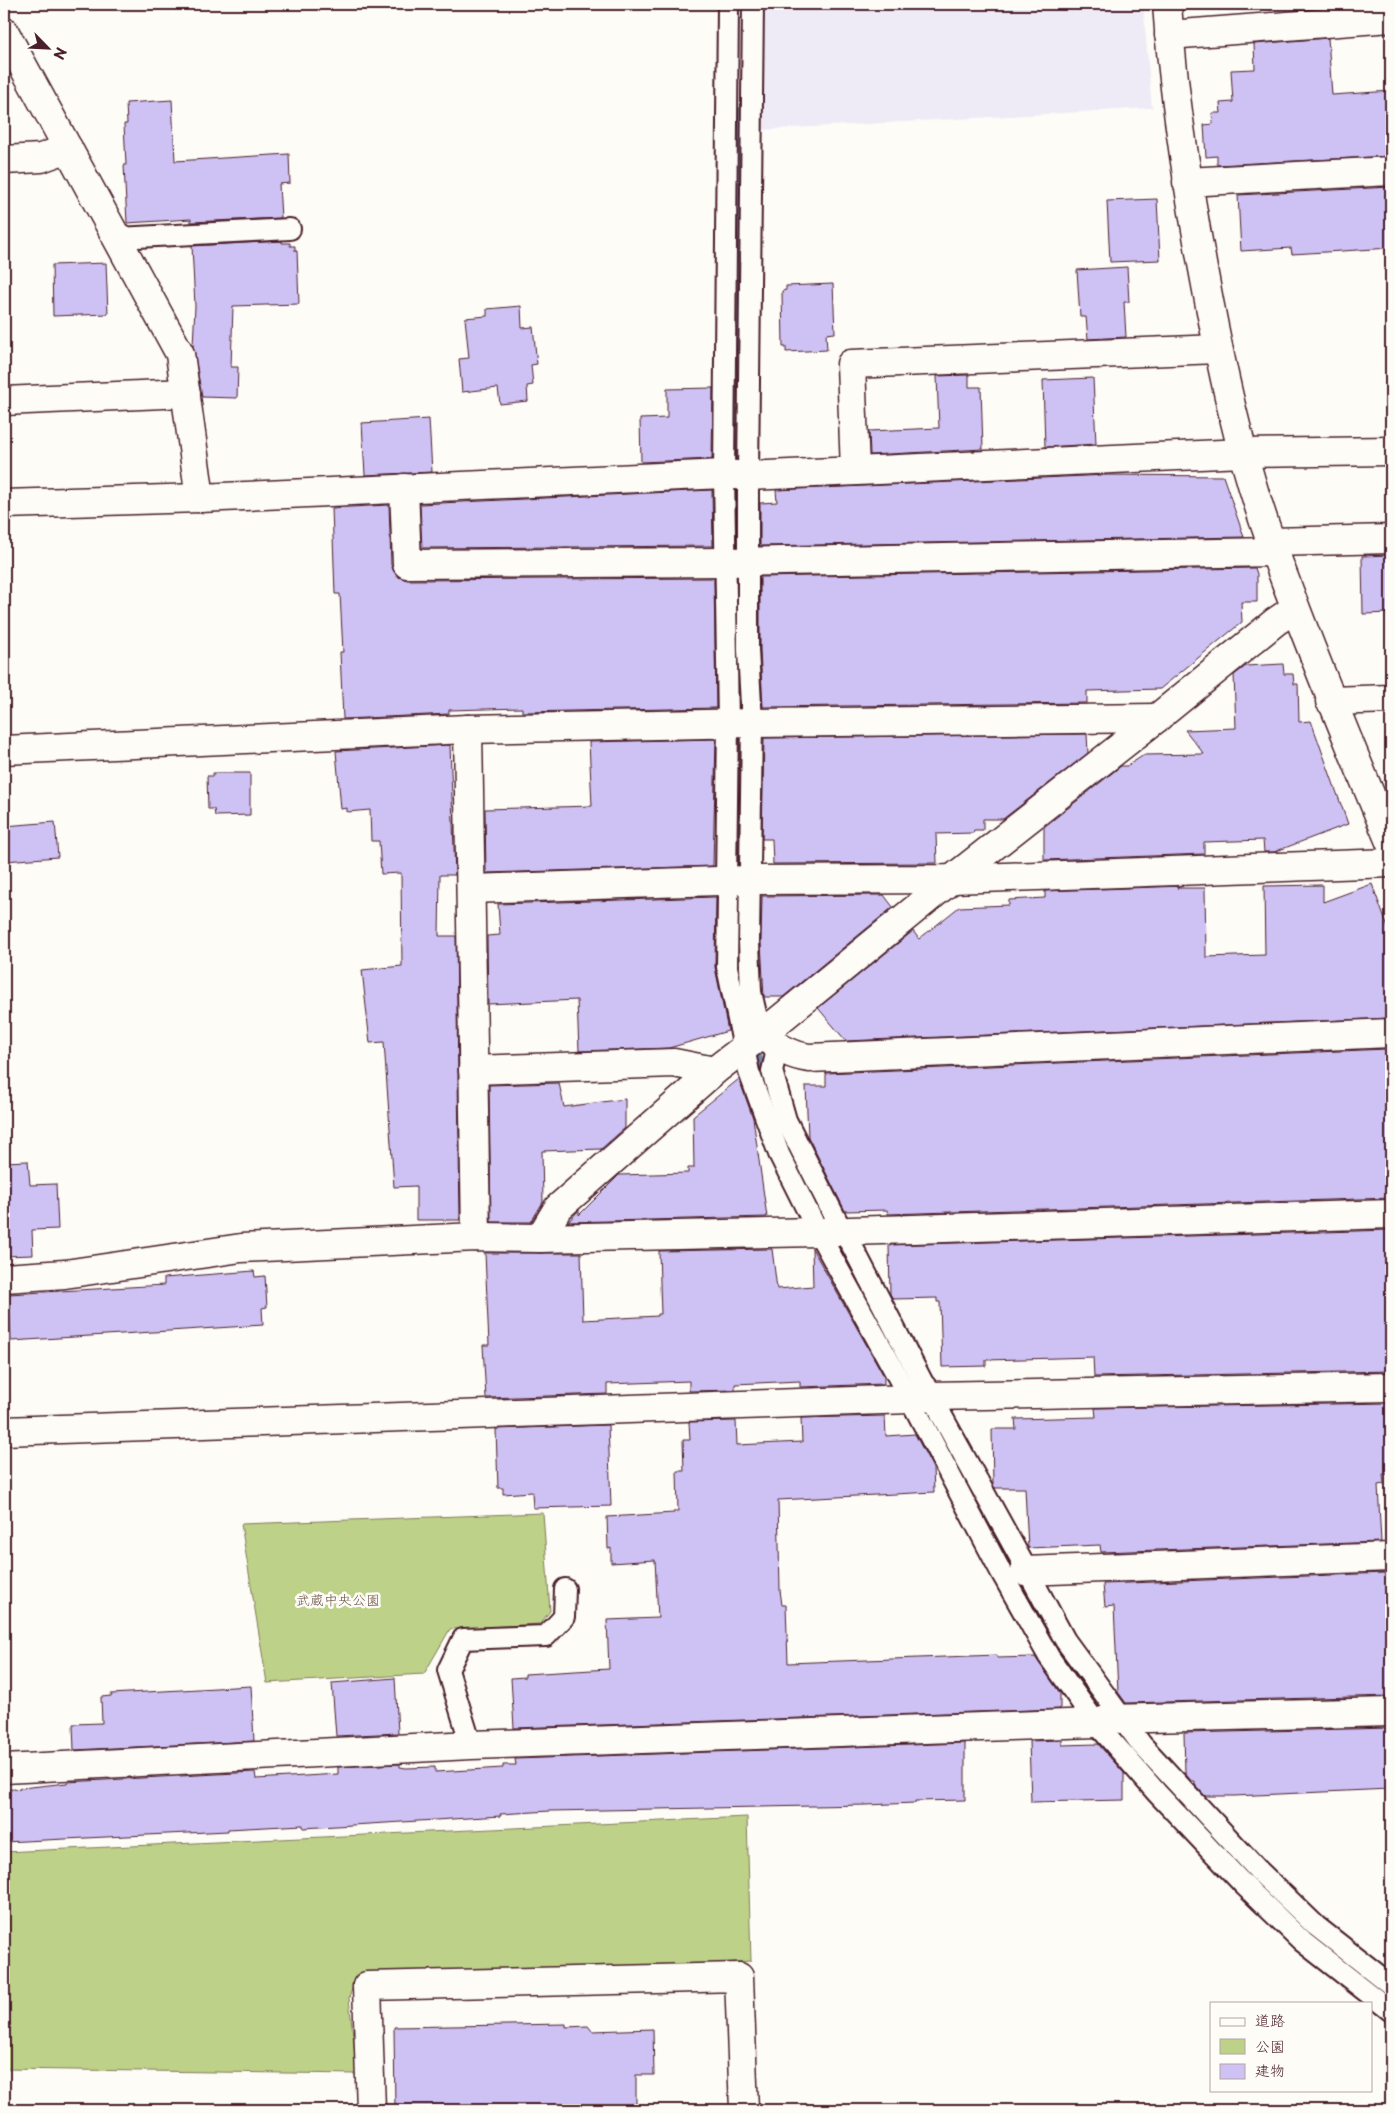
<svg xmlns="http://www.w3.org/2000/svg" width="1395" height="2114" font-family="'Playpen Sans','Klee One',sans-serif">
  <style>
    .built { fill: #efebf6 }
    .green { fill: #bdd288; stroke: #84785a }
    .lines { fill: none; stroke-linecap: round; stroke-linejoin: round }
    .stream { stroke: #7589a3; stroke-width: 11 }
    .building { fill: #cec2f4; stroke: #4a1f2b }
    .lane-casing { stroke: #4a1f2b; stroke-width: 24 }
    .street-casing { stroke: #4a1f2b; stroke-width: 31 }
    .secondary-casing { stroke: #4a1f2b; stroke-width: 31 }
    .lane { stroke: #fdfcf7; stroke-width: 20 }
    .street { stroke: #fdfcf7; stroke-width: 28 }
    .secondary { stroke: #fdfcf7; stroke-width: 28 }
    .labels { text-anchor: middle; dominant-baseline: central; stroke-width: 5; stroke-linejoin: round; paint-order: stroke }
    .park-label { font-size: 14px; fill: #6c5547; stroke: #fdfcf7 }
  </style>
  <rect width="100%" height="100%" fill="#fdfcf7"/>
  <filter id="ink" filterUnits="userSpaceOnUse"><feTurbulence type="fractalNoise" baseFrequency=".02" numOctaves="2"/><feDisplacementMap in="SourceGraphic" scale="10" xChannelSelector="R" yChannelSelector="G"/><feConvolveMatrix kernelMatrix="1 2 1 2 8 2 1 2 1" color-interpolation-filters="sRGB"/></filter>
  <g filter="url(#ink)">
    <!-- built -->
    <path class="built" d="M758,4H1143L1152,108L758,130Z"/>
    <!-- green -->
    <g class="green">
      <path d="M543,1513L550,1611L540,1624L450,1629L424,1674L267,1683L241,1524Z"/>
      <path d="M747,1817L751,1961L551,1974L450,1972L356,1977L349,1998L357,2074L4,2069V1852Z"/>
    </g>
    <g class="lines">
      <!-- stream -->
      <g class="stream">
        <path d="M737,112L735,450L737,691"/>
        <path d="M738,722L740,881"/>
        <path d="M739,929V963L743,985"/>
        <path d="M754,1043L760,1072L775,1113"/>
        <path d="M798,1170L880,1323"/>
        <path d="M951,1457L1013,1569L1034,1601"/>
        <path d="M1076,1670L1091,1695"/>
        <path d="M1142,1759L1206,1831"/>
      </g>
    </g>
    <!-- building -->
    <g class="building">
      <path d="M1328,38L1332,95L1391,91V156L1217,165V156L1206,157L1204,125L1213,124L1212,113H1221L1220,103L1233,102L1231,70L1255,69L1254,44Z"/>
      <path d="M172,100L175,161L289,154L290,183L279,184L281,218L191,222V219L127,223L124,165H126L124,124H127L126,103Z"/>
      <path d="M1391,187V248L1292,254L1291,248L1241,251L1238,195Z"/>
      <path d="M1157,199L1160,260L1110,262L1107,201Z"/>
      <path d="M282,241V243H290V246H295V251H297L299,304L233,306L231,367H238L237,398L202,397L193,346L195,306L192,246Z"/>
      <path d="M106,263L108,314L53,316L52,265Z"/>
      <path d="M1127,267L1129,302H1124L1126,337L1088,339L1086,317H1080L1077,270Z"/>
      <path d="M833,284L835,333L826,334L827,350L786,352V347H783L782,291L786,290V286Z"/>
      <path d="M521,306L522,328L533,327L537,364L531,365L533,385L527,386L528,401L500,404L498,388L462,392L459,359L469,358L465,318L487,316V309Z"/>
      <path d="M969,375V387H981L983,449L870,455L869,431L939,428L937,376Z"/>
      <path d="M1093,378L1096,444L1045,447L1043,380Z"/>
      <path d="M713,388L712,459L641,462L640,419L667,418V389Z"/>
      <path d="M429,419L432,472L365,475L362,423Z"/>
      <path d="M1108,475L1223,476L1244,537L760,546V503L777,502L776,490Z"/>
      <path d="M712,490L713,546L422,548L420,504Z"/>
      <path d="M389,505L391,565L394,572L399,577L407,580L714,578L716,708L522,712V708L449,710V714L343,719L340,652H343L340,594H335L332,508Z"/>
      <path d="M1391,555V613L1363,614L1362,556Z"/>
      <path d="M1255,568L1257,574V602H1241L1242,622L1160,689L1087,691V703L763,707L760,650V577Z"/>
      <path d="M1283,664L1284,674H1293L1294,684H1298L1299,722L1311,721L1348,824L1274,852H1264L1263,840L1204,842V854L1044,860V827L1121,766H1127L1144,755L1204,754L1185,730L1236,728L1234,675L1246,666Z"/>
      <path d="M1087,734L1088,753L1003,819H983V830H974L973,833L936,834L937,863L773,864L772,839H762L764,738Z"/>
      <path d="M716,739L713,866L486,873L485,809L592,806L589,742Z"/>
      <path d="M450,745L455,875H440L439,936H456L460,1220H416V1186L394,1187L384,1042L370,1043L362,970L402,966L401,873L381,874L379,841H371L370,810L347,812V808L341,809L336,751Z"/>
      <path d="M213,773H250V815L215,816L214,809H208L207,776H213Z"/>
      <path d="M55,822L58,857L4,861V826Z"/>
      <path d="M1372,884L1391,936V1018L846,1041L818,1008L913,931L919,939L959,907L1009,905V900L1045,898V891L1183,886L1177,888H1205L1206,957L1265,955L1264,886L1323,885V902Z"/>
      <path d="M884,895L893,907L783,997H764L761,942L762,896Z"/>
      <path d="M716,897L715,967L728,1031L669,1048L579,1051L577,1000L488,1004L487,936L500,935L498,904Z"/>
      <path d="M1387,1049L1391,1128V1198L888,1214L887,1210L845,1211L808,1137L806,1086H826V1073Z"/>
      <path d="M739,1079L753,1118L767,1217L568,1222L579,1210V1215L619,1175L688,1173V1168H694L693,1116Z"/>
      <path d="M559,1083L564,1107L625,1099V1128L601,1149L542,1151L543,1202L531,1222H491L489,1085Z"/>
      <path d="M28,1161L30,1185L56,1184L58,1229L32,1230L33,1255L4,1256V1162Z"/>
      <path d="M1391,1230V1371L1094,1377L1093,1357L986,1360V1366L942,1367L940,1302H937V1298L893,1299L890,1294L889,1245Z"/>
      <path d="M812,1248L884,1376V1384L800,1387V1381L735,1384V1390L689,1391V1381L607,1384V1394L486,1398L483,1345H489L485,1253H581L583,1320L658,1316V1314H661L659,1251L772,1249L777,1289L813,1286Z"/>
      <path d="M254,1271L255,1277L265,1276L267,1307L262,1308L263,1325L11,1341L9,1294L164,1285V1278Z"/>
      <path d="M1391,1403V1474H1383L1384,1484L1378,1485L1381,1542L1101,1552L1100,1545L1028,1548L1025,1488H995L993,1485L992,1429H1016L1015,1419L1096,1417L1095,1408Z"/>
      <path d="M885,1416L886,1436L915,1434L933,1468L934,1492L778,1500L780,1590L782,1605H786L788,1663L997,1655V1658L1035,1657L1060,1693V1709L514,1728L511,1678L525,1677V1674L609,1669L607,1620L658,1618L655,1560L611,1563V1548L608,1549L607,1517L674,1513V1511H678L677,1471H684L683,1440H690L689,1422L736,1421L737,1445L802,1442L801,1418Z"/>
      <path d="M608,1425L611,1506L533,1508L532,1492L503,1494V1488H498L496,1429Z"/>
      <path d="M1385,1573L1391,1574V1696L1126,1703L1118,1692L1114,1606L1105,1607L1103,1584Z"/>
      <path d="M395,1678L398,1733L336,1736L332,1683Z"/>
      <path d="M251,1686L254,1741L74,1750L73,1724L102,1723L101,1697L112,1696L111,1694Z"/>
      <path d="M1391,1728L1390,1789L1234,1796H1205L1195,1785V1781H1191L1185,1773L1184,1733Z"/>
      <path d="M1062,1740V1745L1098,1744L1124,1773V1800L1031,1802L1029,1741Z"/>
      <path d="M965,1743V1800L915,1801V1803L866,1805L550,1811L500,1814L501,1816L303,1828V1825L228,1829V1831L4,1842V1790L67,1783V1782L255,1772L256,1779L338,1774V1767L400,1764V1767L406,1768L435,1767V1772L503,1768V1765H516L515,1759Z"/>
      <path d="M566,2024V2027L588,2026L592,2031L653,2029L654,2075H636V2110H395L394,2027Z"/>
    </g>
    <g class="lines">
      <defs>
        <g id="lane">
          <path d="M728,4L724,474L728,723L726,882L728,897L727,967L749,1072L779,1154L818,1232L910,1399L1001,1572L1049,1657L1096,1723L1157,1793L1242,1883L1303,1942L1391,2011"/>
          <path d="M753,4L748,476V650L752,723L749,942L751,992L761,1035"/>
          <path d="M118,238L290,229"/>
          <path d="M778,1046L772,1071L786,1120L842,1231L851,1244L923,1383L934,1396L942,1416L1023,1563L1025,1571L1032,1579L1065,1640L1141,1744L1258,1870L1316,1926L1391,1985"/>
          <path d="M471,1745L448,1670L463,1639L546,1636L564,1617L565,1589"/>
        </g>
        <g id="street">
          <path d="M4,31L180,354L200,498"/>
          <path d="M1169,35L1391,18"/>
          <path d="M4,160L41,158L68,148"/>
          <path d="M1187,182L1391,171"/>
          <path d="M4,401L186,393"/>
          <path d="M855,471L851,364L1218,349"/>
          <path d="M404,488L407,564L726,562L1275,552"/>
          <path d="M4,504L200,498L724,474L748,476L1243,453"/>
          <path d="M1271,542L1391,539"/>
          <path d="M1330,701L1391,699"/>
          <path d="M468,729L476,1237"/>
          <path d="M4,750L468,729L752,723L1157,718"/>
          <path d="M471,889L749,880L952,879L1391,863"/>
          <path d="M761,1035C779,1047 788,1055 809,1058L1391,1033"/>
          <path d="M473,1070L674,1063L714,1071"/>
          <path d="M540,1238L558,1208L714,1071L761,1035L952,879L1157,718L1275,622L1294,609"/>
          <path d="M4,1278L65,1274L241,1248L476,1237L540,1238L818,1232L1391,1214"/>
          <path d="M4,1431L910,1399L931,1396L1391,1387"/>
          <path d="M1025,1571L1391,1557"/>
          <path d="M4,1769L471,1745L1096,1723L1110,1719L1391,1712"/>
          <path d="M371,2110L367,1986L739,1977L744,2110"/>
        </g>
        <g id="secondary">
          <path d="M1167,4C1173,93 1187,182 1203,269C1220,361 1239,454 1271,542C1308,644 1349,744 1391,844"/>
          <path d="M1243,453L1391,451"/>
        </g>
      </defs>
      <!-- lane casing -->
      <use href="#lane" class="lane-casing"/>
      <!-- street casing -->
      <use href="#street" class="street-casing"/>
      <!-- secondary casing -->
      <use href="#secondary" class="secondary-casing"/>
      <!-- lane -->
      <use href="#lane" class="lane"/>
      <!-- street -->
      <use href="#street" class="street"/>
      <!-- secondary -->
      <use href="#secondary" class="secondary"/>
    </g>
  </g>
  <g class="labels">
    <!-- park labels -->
    <g class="park-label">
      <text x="338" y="1599">武蔵中央公園</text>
    </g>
  </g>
  <!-- margin -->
  <rect width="1395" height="2114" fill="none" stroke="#fdfcf7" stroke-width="20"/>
  <rect x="10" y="10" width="1375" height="2094" fill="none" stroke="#4a1f2b" stroke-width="2" filter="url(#ink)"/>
  <!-- legend -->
  <rect x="1210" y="2002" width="162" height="90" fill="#fdfcf7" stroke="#b5a4a5"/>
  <rect x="1220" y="2018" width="25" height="8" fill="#fdfcf7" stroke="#b5a4a5"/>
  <text x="1255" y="2026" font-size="15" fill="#4a1f2b">道路</text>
  <rect x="1220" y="2039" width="25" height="15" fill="#bdd288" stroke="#b5a4a5"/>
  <text x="1255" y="2052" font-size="15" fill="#4a1f2b">公園</text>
  <rect x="1220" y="2064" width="25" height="15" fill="#cec2f4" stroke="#b5a4a5"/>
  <text x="1255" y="2076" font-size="15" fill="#4a1f2b">建物</text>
  <!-- north arrow -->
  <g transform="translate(48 48) rotate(114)" stroke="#fdfcf7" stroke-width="4" paint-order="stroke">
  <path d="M0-4L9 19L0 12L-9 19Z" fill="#4a1f2b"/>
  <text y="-8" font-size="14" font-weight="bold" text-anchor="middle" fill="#4a1f2b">N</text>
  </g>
</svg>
